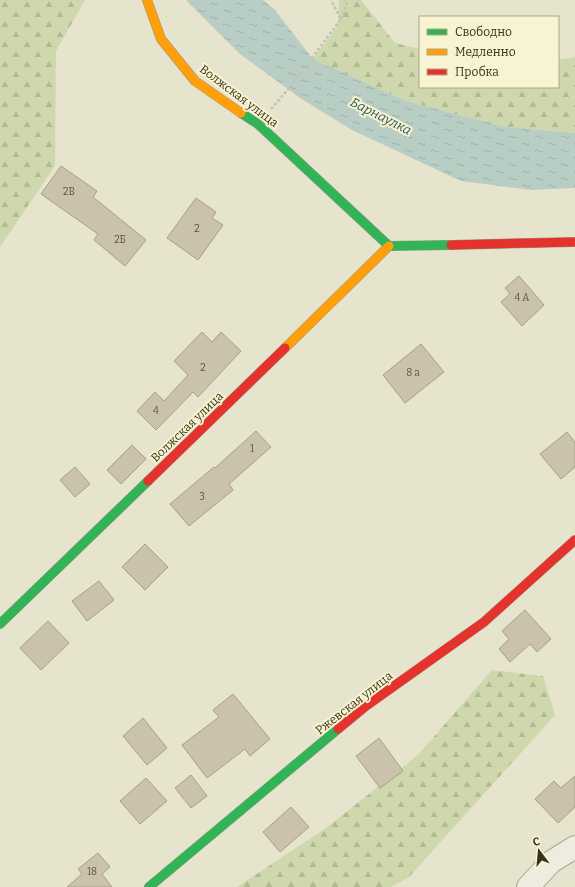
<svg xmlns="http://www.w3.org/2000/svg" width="575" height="887" font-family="Bitter,serif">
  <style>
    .forest { fill: url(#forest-firs) }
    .water { fill: url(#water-ripples) }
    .building { fill: #cac2ac; stroke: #a69f8b }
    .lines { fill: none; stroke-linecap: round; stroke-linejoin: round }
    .street-casing { stroke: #aba795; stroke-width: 24 }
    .fast-casing { stroke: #9a9685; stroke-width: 10 }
    .slow-casing { stroke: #9a9685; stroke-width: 10 }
    .jam-casing { stroke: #9a9685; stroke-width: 10 }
    .path { stroke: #c6c3b4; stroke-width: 2.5; stroke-dasharray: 3 2; stroke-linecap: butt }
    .street { stroke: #edecde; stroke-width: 22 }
    .fast { stroke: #30b455; stroke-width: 9 }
    .slow { stroke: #ff9f0a; stroke-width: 9 }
    .jam { stroke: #e5322d; stroke-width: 9 }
    .labels { text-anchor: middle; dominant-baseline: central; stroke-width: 4; stroke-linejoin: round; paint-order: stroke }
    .number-label { font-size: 10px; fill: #5e5540 }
    .street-label { font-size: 12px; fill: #3a311c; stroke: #f8f4d1 }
    .water-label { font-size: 13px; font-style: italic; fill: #2b545b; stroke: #f8f4d1 }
  </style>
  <defs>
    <pattern id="forest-firs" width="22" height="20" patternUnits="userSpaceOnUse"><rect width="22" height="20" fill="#cfd8ad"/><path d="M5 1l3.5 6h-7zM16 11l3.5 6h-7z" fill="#b2ba94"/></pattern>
    <pattern id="water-ripples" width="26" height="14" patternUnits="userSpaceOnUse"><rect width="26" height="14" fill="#b8cdc4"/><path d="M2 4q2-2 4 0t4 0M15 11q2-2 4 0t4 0" fill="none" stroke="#9fb0a8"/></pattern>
  </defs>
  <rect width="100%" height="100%" fill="#e6e4cc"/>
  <!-- forest -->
  <g class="forest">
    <path d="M0,0H85L56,51L55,166L0,247Z"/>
    <path d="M339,0H361L395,43L420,49V87H558V60L575,57V133L506,127L406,101L313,59L338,26Z"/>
    <path d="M492,670L543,676L555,715L408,878L391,887H237L326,828L418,755Z"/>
  </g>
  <!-- water -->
  <path class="water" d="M186,0H263L274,9L313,59L406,101L506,127L575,133V188L531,190L461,181L352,130L300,98L240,54Z"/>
  <!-- building -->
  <g class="building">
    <path d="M61,166L97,191L93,197L146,240L125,266L94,240L98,234L41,194Z"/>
    <path d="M196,198L216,212L212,218L223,225L198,260L167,238Z"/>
    <path d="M519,276L544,305L522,326L501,302L510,294L505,288Z"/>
    <path d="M202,332L212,342L221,332L241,351L198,397L193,392L156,430L137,411L155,392L164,401L188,375L174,361Z"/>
    <path d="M421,344L444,372L405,403L383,375Z"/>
    <path d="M256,431L271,447L229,484L233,490L189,526L170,504L214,467L215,468Z"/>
    <path d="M567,432L575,442V467L561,479L540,454Z"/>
    <path d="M132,445L146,459L121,484L107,470Z"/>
    <path d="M75,467L90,484L75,497L60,480Z"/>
    <path d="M145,544L168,567L145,590L122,567Z"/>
    <path d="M99,581L114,600L87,621L72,601Z"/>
    <path d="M525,610L551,639L537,652L530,644L510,662L499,649L509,639L502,631Z"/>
    <path d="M48,621L69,643L41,670L20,648Z"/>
    <path d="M233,694L270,739L250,756L245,749L207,778L182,745L219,717L213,710Z"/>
    <path d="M143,718L167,748L147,765L123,736Z"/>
    <path d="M379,738L403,771L380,788L356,756Z"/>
    <path d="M191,775L207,796L191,808L175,788Z"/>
    <path d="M575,776V807L558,823L535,799L554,781L561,788Z"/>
    <path d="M146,778L167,801L140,824L120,801Z"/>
    <path d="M291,807L309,827L280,852L263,832Z"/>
    <path d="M98,853L110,867L102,874L112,887H67L82,874L78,869Z"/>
  </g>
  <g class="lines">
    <defs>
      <path id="street" d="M528,887L551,862L575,847"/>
      <g id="fast">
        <path d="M241,113L258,124L389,246L451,245"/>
        <path d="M0,624L148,481"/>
        <path d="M149,887L338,729"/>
      </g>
      <g id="slow">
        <path d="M147,0L161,39L195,81L241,113"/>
        <path d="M285,348L389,246"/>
      </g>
      <g id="jam">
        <path d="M451,245L575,242"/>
        <path d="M148,481L285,348"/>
        <path d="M338,729L366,706L484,622L575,540"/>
      </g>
    </defs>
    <!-- street casing -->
    <use href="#street" class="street-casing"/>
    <!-- fast casing -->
    <use href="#fast" class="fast-casing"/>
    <!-- slow casing -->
    <use href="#slow" class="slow-casing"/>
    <!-- jam casing -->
    <use href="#jam" class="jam-casing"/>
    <!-- path -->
    <g class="path">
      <path d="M341,19L347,3L345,0"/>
      <path d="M271,109L291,86L341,19L331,0"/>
    </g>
    <!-- street -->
    <use href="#street" class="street"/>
    <!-- fast -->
    <use href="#fast" class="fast"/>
    <!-- slow -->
    <use href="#slow" class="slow"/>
    <!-- jam -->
    <use href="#jam" class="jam"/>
  </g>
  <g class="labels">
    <!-- number labels -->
    <g class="number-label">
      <text x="69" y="192">2В</text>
      <text x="197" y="229">2</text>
      <text x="120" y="240">2Б</text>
      <text x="522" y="298">4 А</text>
      <text x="203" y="368">2</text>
      <text x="413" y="373">8 а</text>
      <text x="156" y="411">4</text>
      <text x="252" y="449">1</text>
      <text x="202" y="497">3</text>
      <text x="92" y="872">18</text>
    </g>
    <!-- street labels -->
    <g class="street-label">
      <text transform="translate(239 96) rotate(37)">Волжская улица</text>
      <text transform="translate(187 427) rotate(-44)">Волжская улица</text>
      <text transform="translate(354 703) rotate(-38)">Ржевская улица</text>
    </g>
    <!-- water labels -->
    <g class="water-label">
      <text transform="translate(381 116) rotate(27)">Барнаулка</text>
    </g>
  </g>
  <!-- legend -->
  <rect x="419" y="16" width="140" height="72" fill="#f8f4d1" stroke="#aca689"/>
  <rect x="427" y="29" width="20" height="6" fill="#30b455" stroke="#aca689"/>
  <text x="455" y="36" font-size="12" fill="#3a311c">Свободно</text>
  <rect x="427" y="49" width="20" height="6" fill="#ff9f0a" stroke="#aca689"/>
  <text x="455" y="56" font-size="12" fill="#3a311c">Медленно</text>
  <rect x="427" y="69" width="20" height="6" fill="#e5322d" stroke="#aca689"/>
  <text x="455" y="76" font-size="12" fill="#3a311c">Пробка</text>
  <!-- north arrow -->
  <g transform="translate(539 851) rotate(344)" stroke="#f8f4d1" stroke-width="3" paint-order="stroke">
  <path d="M0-3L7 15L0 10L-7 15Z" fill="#3a311c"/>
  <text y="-6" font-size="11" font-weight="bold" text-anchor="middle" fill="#3a311c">С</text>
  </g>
</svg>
